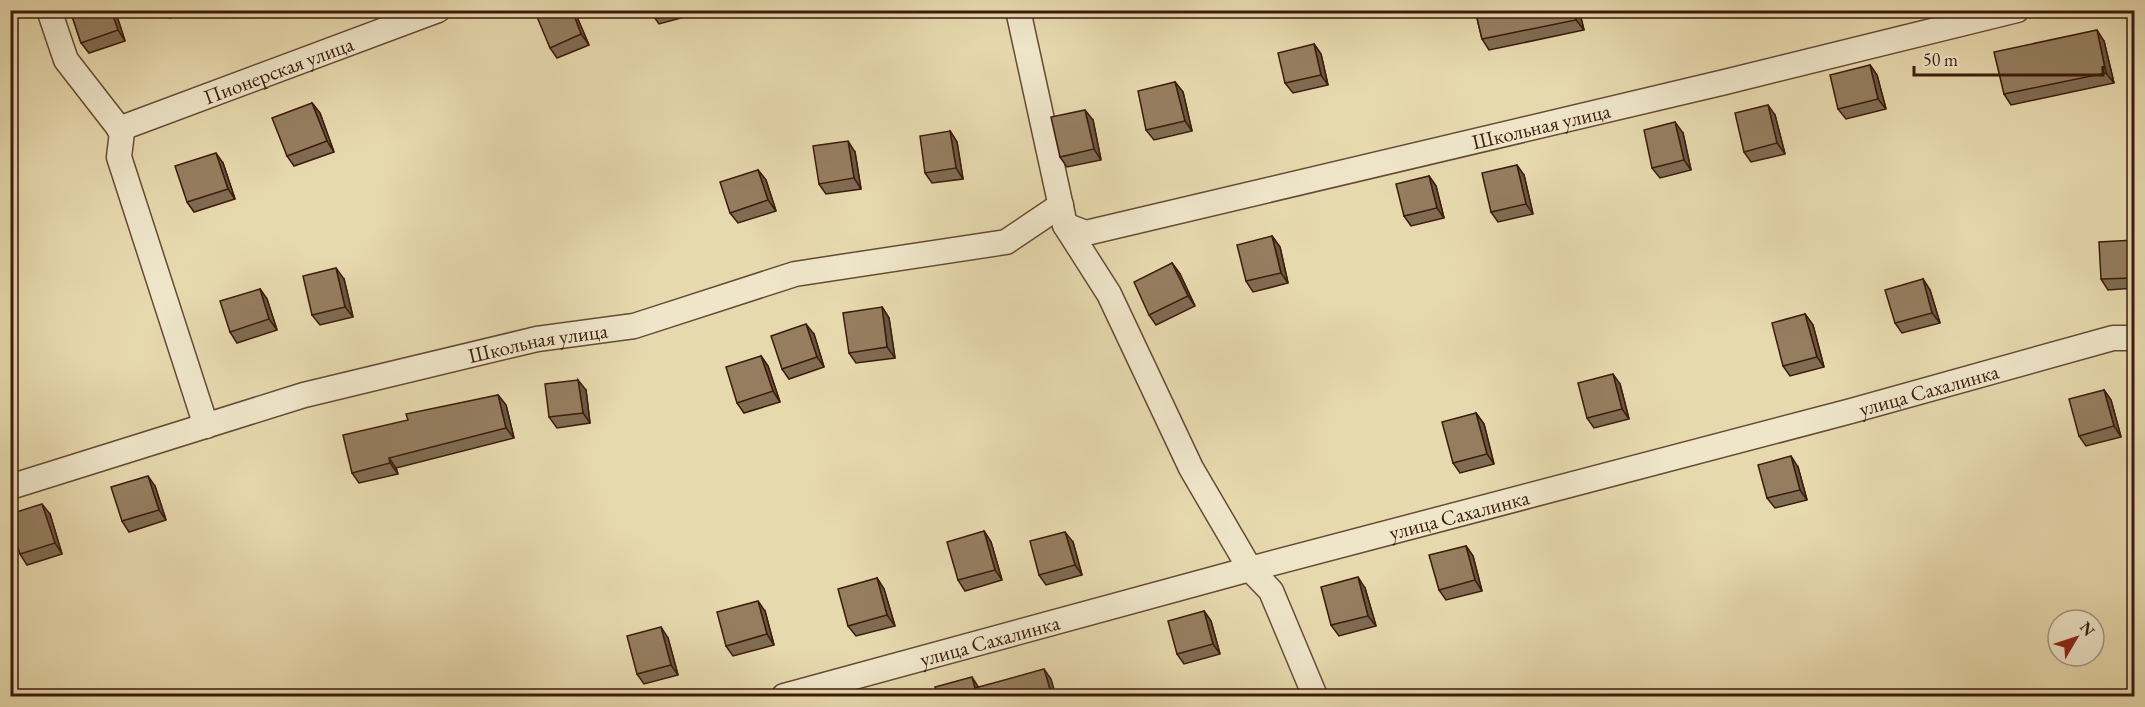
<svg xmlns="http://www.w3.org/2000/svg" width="2145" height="707" font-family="'EB Garamond',serif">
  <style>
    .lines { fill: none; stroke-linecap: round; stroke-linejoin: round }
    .minor-casing { stroke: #674a34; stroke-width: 27 }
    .minor { stroke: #efe6ca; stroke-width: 24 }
    .wall { fill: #806c53; stroke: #3c1b0b; stroke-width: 1.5 }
    .shaded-wall { fill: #685843; stroke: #3c1b0b; stroke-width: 1.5 }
    .building { fill: #957e60; stroke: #3c1b0b; stroke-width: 1.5 }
    .labels { text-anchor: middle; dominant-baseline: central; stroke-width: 6; stroke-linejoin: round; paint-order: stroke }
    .street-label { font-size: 21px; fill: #3c1b0b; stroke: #efe6ca }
  </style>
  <rect width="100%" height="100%" fill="#e7d9ae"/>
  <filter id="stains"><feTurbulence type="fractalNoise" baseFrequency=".00333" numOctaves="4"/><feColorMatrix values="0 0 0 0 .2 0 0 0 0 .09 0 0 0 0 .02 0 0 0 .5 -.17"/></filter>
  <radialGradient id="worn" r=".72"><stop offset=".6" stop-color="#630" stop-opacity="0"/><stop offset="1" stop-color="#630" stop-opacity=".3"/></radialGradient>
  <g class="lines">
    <defs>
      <g id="minor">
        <path d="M49,10L66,60L122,132L119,157L206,426"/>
        <path d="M1018,10L1065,225L1109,294L1191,468L1250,569L1271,591L1315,696"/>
        <path id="s1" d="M119,129L438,10"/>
        <path id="s2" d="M1065,225L1086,233L1725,82L2017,10"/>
        <path id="s3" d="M10,487L304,395L537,339L634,326L795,274L1006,242L1061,205"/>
        <path id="s4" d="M784,696L1250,569L1851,411L2113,338H2134"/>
      </g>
    </defs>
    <!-- minor casing -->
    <use href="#minor" class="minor-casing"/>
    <!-- minor -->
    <use href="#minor" class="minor"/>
  </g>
  <!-- wall -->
  <g class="wall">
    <path d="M70,10H115L125,41L89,53L81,43Z"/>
    <path d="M165,10H190L170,18Z"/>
    <path d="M537,10H574L589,45L557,58L550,48Z"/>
    <path d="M651,10H690L692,15L659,24L652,14Z"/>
    <path d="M1475,10H1579L1584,30L1489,50L1482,39Z"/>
    <path d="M2104,41L2114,83L2011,105L2004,94Z"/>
    <path d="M1314,44L1321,54L1328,85L1293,93L1285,83Z"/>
    <path d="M1870,65L1877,75L1886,109L1846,119L1838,109Z"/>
    <path d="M1175,82L1183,92L1192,131L1154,140L1146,130Z"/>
    <path d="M312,103L320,113L334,152L294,166L287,156Z"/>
    <path d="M1775,115L1785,154L1751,162L1744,152Z"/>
    <path d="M1093,120L1101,160L1067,167L1060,157Z"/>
    <path d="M950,131L957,142L963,179L932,183L925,173Z"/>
    <path d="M1683,133L1691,170L1660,178L1652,168Z"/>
    <path d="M855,152L861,189L826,194L819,184Z"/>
    <path d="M223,163L235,199L194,212L187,202Z"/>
    <path d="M758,170L766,180L776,211L738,223L730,213Z"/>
    <path d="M1524,175L1533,214L1498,222L1491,212Z"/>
    <path d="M1429,176L1436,186L1444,218L1411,226L1404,216Z"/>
    <path d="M1272,236L1280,247L1288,283L1253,292L1246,281Z"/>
    <path d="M2134,240V288L2108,290L2101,279Z"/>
    <path d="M1172,263L1180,274L1195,306L1156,325L1149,315Z"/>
    <path d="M344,279L353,317L320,325L312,315Z"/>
    <path d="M1923,279L1930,290L1940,323L1902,333L1895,323Z"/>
    <path d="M260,289L267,299L277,330L237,343L230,332Z"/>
    <path d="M882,307L889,318L895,358L856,363L849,353Z"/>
    <path d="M1805,314L1813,325L1824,367L1790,376L1783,366Z"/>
    <path d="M814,334L824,367L789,379L782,369Z"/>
    <path d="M761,356L768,366L780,402L744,413L737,403Z"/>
    <path d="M1620,384L1629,419L1594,428L1587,418Z"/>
    <path d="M586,390L590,423L557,428L549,417Z"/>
    <path d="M2104,390L2111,400L2121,437L2086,446L2079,436Z"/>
    <path d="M498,395L506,405L514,438L396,468L398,474L359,483L352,473L408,420Z"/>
    <path d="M1476,413L1484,424L1494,464L1460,473L1453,463Z"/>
    <path d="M1798,467L1807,500L1775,508L1767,498Z"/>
    <path d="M155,486L166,520L129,532L122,521Z"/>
    <path d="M50,514L62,554L27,565L20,554Z"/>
    <path d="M984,531L991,542L1002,580L965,591L958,580Z"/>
    <path d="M1073,542L1082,575L1046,585L1039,575Z"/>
    <path d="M1466,546L1473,556L1482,591L1446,600L1439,590Z"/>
    <path d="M877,578L884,589L895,626L856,636L848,626Z"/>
    <path d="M1365,588L1376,626L1339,636L1331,625Z"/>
    <path d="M765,611L774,645L733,656L726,646Z"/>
    <path d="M1204,611L1211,621L1220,654L1184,664L1177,654Z"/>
    <path d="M668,638L678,675L644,684L637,674Z"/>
  </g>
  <!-- shaded-wall -->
  <g class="shaded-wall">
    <path d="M111,10H115L125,41L118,30Z"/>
    <path d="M572,10H574L589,45L581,34Z"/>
    <path d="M1574,10H1579L1584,30L1576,20Z"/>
    <path d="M2097,30L2104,41L2114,83L2106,73Z"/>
    <path d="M1314,44L1321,54L1328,85L1321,75Z"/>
    <path d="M1870,65L1877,75L1886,109L1878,99Z"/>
    <path d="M1175,82L1183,92L1192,131L1185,121Z"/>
    <path d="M312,103L320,113L334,152L327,141Z"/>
    <path d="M1768,105L1775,115L1785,154L1777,143Z"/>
    <path d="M1085,110L1093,120L1101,160L1094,149Z"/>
    <path d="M1675,122L1683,133L1691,170L1684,160Z"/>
    <path d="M950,131L957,142L963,179L956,168Z"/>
    <path d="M848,141L855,152L861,189L854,178Z"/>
    <path d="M216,153L223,163L235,199L228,189Z"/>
    <path d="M1517,165L1524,175L1533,214L1526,204Z"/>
    <path d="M758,170L766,180L776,211L768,200Z"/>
    <path d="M1429,176L1436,186L1444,218L1437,208Z"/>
    <path d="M1272,236L1280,247L1288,283L1281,273Z"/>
    <path d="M1172,263L1180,274L1195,306L1188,296Z"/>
    <path d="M336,268L344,279L353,317L345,307Z"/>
    <path d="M1923,279L1930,290L1940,323L1932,313Z"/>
    <path d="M260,289L267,299L277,330L269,319Z"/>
    <path d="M882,307L889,318L895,358L887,347Z"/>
    <path d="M1805,314L1813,325L1824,367L1817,357Z"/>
    <path d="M806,324L814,334L824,367L817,357Z"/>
    <path d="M761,356L768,366L780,402L773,391Z"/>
    <path d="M1613,374L1620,384L1629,419L1622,409Z"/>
    <path d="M578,380L586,390L590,423L583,413Z"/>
    <path d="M2104,390L2111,400L2121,437L2114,426Z"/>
    <path d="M498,395L506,405L514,438L506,428Z"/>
    <path d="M1476,413L1484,424L1494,464L1487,454Z"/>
    <path d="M1791,456L1798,467L1807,500L1800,490Z"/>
    <path d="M389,458L396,468L398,474L390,463Z"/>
    <path d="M148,476L155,486L166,520L159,510Z"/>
    <path d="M42,504L50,514L62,554L55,543Z"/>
    <path d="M984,531L991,542L1002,580L995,570Z"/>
    <path d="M1065,532L1073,542L1082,575L1075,565Z"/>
    <path d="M1466,546L1473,556L1482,591L1475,580Z"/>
    <path d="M1358,577L1365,588L1376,626L1368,616Z"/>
    <path d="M877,578L884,589L895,626L887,615Z"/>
    <path d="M758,601L765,611L774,645L767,634Z"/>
    <path d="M1204,611L1211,621L1220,654L1213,644Z"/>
    <path d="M661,627L668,638L678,675L671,665Z"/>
    <path d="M1044,669L1051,679L1056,696H1052Z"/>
    <path d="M972,677L979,688H975Z"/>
  </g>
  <!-- building -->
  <g class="building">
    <path d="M70,10H111L118,30L81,43Z"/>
    <path d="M537,10H572L581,34L550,48L535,12Z"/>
    <path d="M651,10H664L652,14Z"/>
    <path d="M1475,10H1574L1576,20L1482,39Z"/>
    <path d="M2097,30L2106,73L2004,94L1994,52Z"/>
    <path d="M1314,44L1321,75L1285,83L1278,53Z"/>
    <path d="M1870,65L1878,99L1838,109L1830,75Z"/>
    <path d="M1175,82L1185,121L1146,130L1138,91Z"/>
    <path d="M312,103L327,141L287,156L272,118Z"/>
    <path d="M1768,105L1777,143L1744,152L1735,113Z"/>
    <path d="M1085,110L1094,149L1060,157L1051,117Z"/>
    <path d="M1675,122L1684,160L1652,168L1644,130Z"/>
    <path d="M950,131L956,168L925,173L920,136Z"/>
    <path d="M848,141L854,178L819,184L813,146Z"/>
    <path d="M216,153L228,189L187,202L175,166Z"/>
    <path d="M1517,165L1526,204L1491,212L1482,173Z"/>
    <path d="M758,170L768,200L730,213L720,182Z"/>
    <path d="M1429,176L1437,208L1404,216L1396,184Z"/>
    <path d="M1272,236L1281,273L1246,281L1237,245Z"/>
    <path d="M2134,240V278L2101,279L2099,242Z"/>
    <path d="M1172,263L1188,296L1149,315L1134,282Z"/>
    <path d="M336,268L345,307L312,315L303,276Z"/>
    <path d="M1923,279L1932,313L1895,323L1885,290Z"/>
    <path d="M260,289L269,319L230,332L220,301Z"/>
    <path d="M882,307L887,347L849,353L843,313Z"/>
    <path d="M1805,314L1817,357L1783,366L1772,323Z"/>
    <path d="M806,324L817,357L782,369L771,336Z"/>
    <path d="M761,356L773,391L737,403L726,367Z"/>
    <path d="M1613,374L1622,409L1587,418L1578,383Z"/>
    <path d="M578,380L583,413L549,417L545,384Z"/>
    <path d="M2104,390L2114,426L2079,436L2069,399Z"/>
    <path d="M498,395L506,428L389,458L390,463L352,473L343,435L408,420L406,414Z"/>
    <path d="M1476,413L1487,454L1453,463L1442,422Z"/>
    <path d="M1791,456L1800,490L1767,498L1758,465Z"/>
    <path d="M148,476L159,510L122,521L111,487Z"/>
    <path d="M42,504L55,543L20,554L10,525V514Z"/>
    <path d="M984,531L995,570L958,580L947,542Z"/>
    <path d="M1065,532L1075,565L1039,575L1030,541Z"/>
    <path d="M1466,546L1475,580L1439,590L1429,555Z"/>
    <path d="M1358,577L1368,616L1331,625L1321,587Z"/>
    <path d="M877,578L887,615L848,626L838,589Z"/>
    <path d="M758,601L767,634L726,646L717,612Z"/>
    <path d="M1204,611L1213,644L1177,654L1168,621Z"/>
    <path d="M661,627L671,665L637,674L627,636Z"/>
    <path d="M1044,669L1052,696H937L935,687L972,677L975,688Z"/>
    <path d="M479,691L481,696H457Z"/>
    <path d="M2134,694V696H2119Z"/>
  </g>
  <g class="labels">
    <!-- street labels -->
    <g class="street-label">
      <text stroke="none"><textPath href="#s1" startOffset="170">Пионерская улица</textPath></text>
      <text stroke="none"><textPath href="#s2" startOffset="490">Школьная улица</textPath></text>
      <text stroke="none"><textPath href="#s3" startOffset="548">Школьная улица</textPath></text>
      <text stroke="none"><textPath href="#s4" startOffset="1185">улица Сахалинка</textPath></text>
      <text stroke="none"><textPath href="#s4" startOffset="699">улица Сахалинка</textPath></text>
      <text stroke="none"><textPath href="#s4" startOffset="213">улица Сахалинка</textPath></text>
    </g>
  </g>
  <!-- margin -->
  <rect width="2145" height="707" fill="none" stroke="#e7d9ae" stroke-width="36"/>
  <rect x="12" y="12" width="2121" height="683" fill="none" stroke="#3c1b0b" stroke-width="3"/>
  <rect x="18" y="18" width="2109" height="671" fill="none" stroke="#3c1b0b" stroke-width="1.5"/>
  <!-- north arrow -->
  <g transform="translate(2076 638) rotate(51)"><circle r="28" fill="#efe6ca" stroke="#a7957e" stroke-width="1.5"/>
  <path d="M0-4.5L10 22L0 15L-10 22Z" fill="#8f2418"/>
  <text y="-9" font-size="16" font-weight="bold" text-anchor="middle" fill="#3c1b0b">N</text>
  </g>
  <!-- scale -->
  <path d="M1914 66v9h189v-9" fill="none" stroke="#3c1b0b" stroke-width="3"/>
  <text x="1923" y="66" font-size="18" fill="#3c1b0b" stroke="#efe6ca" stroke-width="4.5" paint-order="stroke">50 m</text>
  <rect width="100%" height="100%" filter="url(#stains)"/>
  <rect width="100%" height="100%" fill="url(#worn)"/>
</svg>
